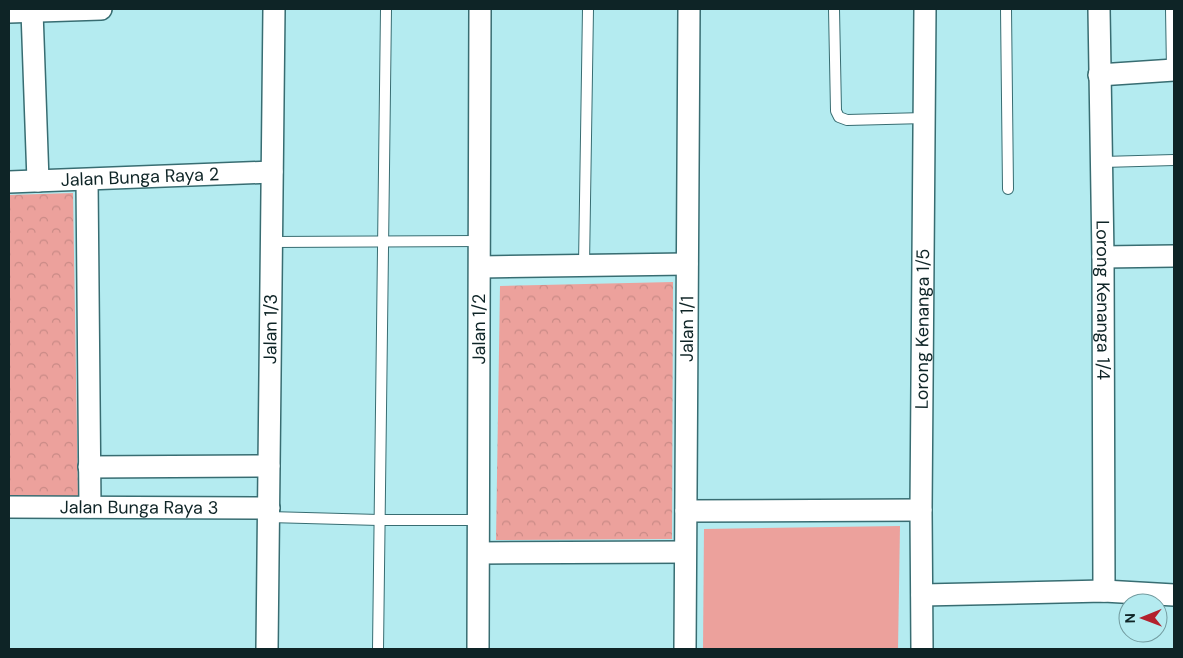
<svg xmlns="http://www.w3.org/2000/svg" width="1183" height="658" font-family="'DM Sans',sans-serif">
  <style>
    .grass { fill: #eca19c }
    .park { fill: url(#park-crowns) }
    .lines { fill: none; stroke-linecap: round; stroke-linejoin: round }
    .service-casing { stroke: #386d72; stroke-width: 12 }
    .minor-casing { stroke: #386d72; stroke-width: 24 }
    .service { stroke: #fff; stroke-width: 10 }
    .minor { stroke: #fff; stroke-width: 21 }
    .labels { text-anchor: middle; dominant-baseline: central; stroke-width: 5; stroke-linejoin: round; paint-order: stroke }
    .street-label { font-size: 18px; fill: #0e2426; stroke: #b4ebf0 }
  </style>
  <defs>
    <pattern id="park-crowns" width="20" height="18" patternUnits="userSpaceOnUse" patternTransform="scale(1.25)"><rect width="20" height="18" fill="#eca19c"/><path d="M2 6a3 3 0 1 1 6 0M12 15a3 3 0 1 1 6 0" fill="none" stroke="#c98a86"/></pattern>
  </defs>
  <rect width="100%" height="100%" fill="#b4ebf0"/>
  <!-- grass -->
  <path class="grass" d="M900,526L898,649H703L704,529Z"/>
  <!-- park -->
  <g class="park">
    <path d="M73,193L78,497H9V195Z"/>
    <path d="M673,282L672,539L496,540L500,286Z"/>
  </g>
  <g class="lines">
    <defs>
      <g id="service">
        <path d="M834,9L836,111L839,117L847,120L925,118"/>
        <path d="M1006,9L1008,189"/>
        <path d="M1171,9L1172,70"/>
        <path d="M1103,162L1174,160"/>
        <path d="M272,242L480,241"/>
        <path d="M584,265L588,9"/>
        <path d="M269,517L379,520H479"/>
        <path d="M378,649L386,9"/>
      </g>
      <g id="minor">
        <path id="s1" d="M1099,9L1103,257L1104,591"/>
        <path d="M32,11L38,181"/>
        <path d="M9,12L101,9"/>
        <path d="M1099,75L1174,70"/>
        <path d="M87,180L90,507"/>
        <path id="s2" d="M9,182L272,172"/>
        <path d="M1103,257L1174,256"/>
        <path d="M480,267L687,264"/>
        <path d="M89,467L269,466"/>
        <path id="s3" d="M9,507L269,508"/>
        <path d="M686,511L921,510"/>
        <path d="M479,553L685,552"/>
        <path d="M922,595L1104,591L1174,595"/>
        <path id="s4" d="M267,649L274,9"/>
        <path id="s5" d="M478,649L480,9"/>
        <path id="s6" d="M685,649L689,9"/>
        <path id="s7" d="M922,649L921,510L925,9"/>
      </g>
    </defs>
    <!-- service casing -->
    <use href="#service" class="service-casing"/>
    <!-- minor casing -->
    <use href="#minor" class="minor-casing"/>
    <!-- service -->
    <use href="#service" class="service"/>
    <!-- minor -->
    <use href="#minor" class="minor"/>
  </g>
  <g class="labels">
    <!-- street labels -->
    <g class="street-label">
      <text stroke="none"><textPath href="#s2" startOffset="131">Jalan Bunga Raya 2</textPath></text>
      <text stroke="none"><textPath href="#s1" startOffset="291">Lorong Kenanga 1/4</textPath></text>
      <text stroke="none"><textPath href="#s4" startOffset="320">Jalan 1/3</textPath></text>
      <text stroke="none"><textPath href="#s5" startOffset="320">Jalan 1/2</textPath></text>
      <text stroke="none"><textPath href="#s6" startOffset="320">Jalan 1/1</textPath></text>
      <text stroke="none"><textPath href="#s7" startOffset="320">Lorong Kenanga 1/5</textPath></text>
      <text stroke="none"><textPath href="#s3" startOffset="130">Jalan Bunga Raya 3</textPath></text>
    </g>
  </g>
  <!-- border -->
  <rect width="1183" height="658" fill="none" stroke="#0e2426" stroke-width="20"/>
  <!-- north arrow -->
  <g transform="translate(1143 618) rotate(269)"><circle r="24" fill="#b4ebf0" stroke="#729b9f"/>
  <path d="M0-4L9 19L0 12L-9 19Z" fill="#b3212d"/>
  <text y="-8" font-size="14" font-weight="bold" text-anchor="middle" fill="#0e2426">N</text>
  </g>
</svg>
